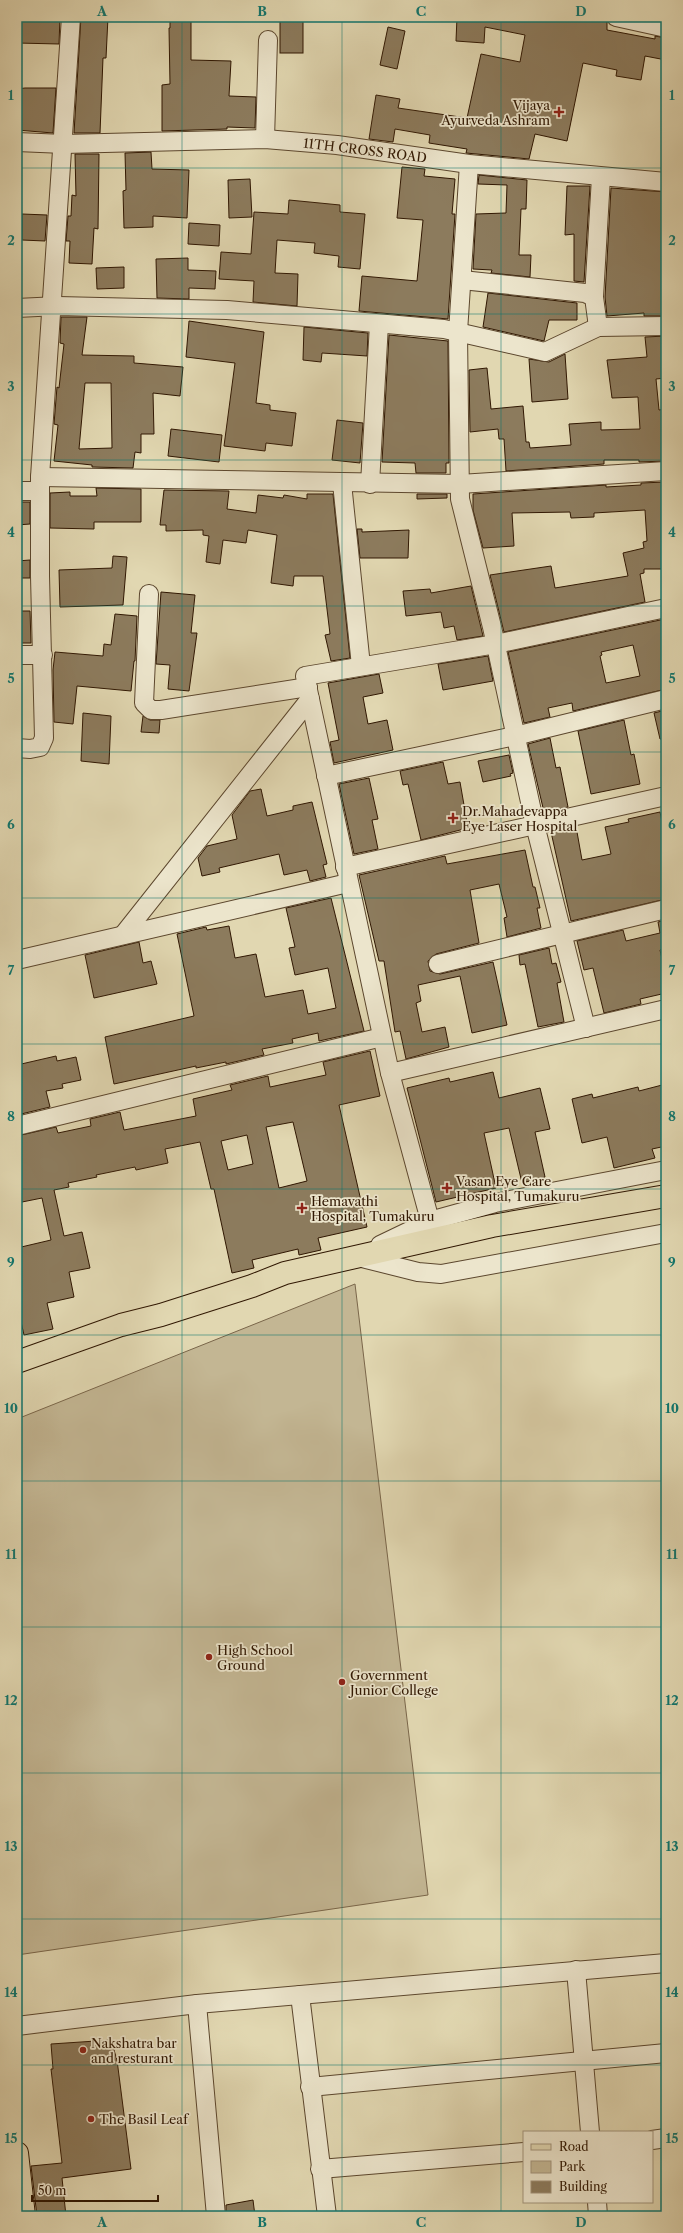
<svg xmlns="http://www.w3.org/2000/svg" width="683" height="2233" font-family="'Libre Caslon Text',serif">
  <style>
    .green { fill: #c3b693; stroke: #7a664a }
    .building { fill: #8c7b5d; stroke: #301702; fill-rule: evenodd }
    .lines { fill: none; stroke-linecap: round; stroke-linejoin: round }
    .minor-casing { stroke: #5c472e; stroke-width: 20 }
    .major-casing { stroke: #301702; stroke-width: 24 }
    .minor { stroke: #ece5cc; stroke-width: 18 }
    .major { stroke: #e1d7b1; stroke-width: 22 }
    .grid { fill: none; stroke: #0f766e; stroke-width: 1; stroke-opacity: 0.55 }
    .poi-dot { fill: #8f2418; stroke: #ece5cc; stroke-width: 1.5 }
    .labels { text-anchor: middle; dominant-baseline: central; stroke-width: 3.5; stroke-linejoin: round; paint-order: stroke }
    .poi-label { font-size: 13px; fill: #301702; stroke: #ece5cc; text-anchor: start }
    .street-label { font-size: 13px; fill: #301702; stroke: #ece5cc }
    .neatline { fill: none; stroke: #0f766e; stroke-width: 1.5 }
    .grid-label { font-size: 13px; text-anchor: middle; font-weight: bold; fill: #0f766e }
  </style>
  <rect width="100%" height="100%" fill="#e1d7b1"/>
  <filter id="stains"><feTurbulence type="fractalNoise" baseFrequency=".005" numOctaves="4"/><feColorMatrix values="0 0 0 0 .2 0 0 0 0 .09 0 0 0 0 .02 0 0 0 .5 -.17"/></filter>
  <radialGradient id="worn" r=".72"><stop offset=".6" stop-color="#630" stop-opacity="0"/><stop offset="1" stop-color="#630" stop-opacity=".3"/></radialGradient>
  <!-- green -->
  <path class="green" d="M355,1284L428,1895L17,1955V1419Z"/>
  <!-- building -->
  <g class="building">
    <path d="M17,17H60L59,44L17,43Z"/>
    <path d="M81,17H108L106,58H103L100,133H74Z"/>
    <path d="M170,17H191V60L231,61L229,96L256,97L255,128L227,127V129L162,131V85L170,84L169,28H170Z"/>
    <rect x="280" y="17" width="23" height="36"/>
    <path d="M457,17H590L607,22V30L655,39V36L666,38V60L645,56L641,80L616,76L617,70L583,63L567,141L535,134L529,159L466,153L467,149L429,143L430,135L395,129L393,142L369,139L376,95L400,99L398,108L467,118L481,54L520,62L525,35L485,27L484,43L456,41Z"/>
    <path d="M388,27L405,31L397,69L380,65Z"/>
    <path d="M25,88H56L53,133L17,130V89Z"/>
    <path d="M151,152L152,169L189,170L187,218L153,216V227L124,228L123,191L126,190L125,153Z"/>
    <path d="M75,154H99L98,229L94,228L92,264L69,263L70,241H66L68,216H71L72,195L76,196Z"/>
    <path d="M402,167L425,169L424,176L455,179L452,214H455L448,319L359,311L362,276L417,281L423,220L397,218Z"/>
    <path d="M479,175L527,180L526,209H521L519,255H531L530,277L491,273L492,270L473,269L476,214L506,213L507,185L478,184Z"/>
    <path d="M250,179L252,217L229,218L228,180Z"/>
    <path d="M567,186H590L584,282L574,281V234L565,235Z"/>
    <path d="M611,188L666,192V316H644V313L607,316L605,297Z"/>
    <path d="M289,200L340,205V212L365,214L360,269L338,267L339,256L314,253L315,243L277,240L275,273L298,274L297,306L253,302L254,281L219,279L221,252L251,254L254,212L288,214Z"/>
    <path d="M22,214L47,215L45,241L22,240Z"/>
    <path d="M189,223L220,225L219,246L188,244Z"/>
    <path d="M188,258V270L216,271L215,289L189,288V299L157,298L156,259Z"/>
    <path d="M124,267V288L97,289L96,268Z"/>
    <path d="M488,293L577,303V320H549L544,341L483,327Z"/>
    <path d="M61,317H87L82,355L134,356V363L183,367L180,396L153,393L154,434H141V453L135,452L133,468L92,467V465L54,461L58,425L54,424L57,387L59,388L64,344L60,343ZM85,383H111L112,448L79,449Z"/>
    <path d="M189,321L264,332L256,403L270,405V410L296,413L292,446L266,443L265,451L224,446L235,363L186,357Z"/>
    <path d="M304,327L368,333L367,356L322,353L321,362L303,360Z"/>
    <path d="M389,335L448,341L449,463H446V473H416L415,463L382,462Z"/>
    <path d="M666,336V378L656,379L659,410L666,409V461L639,462V460H604V464L506,471L504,439H499L498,429L470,432L469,370L487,368L491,409L523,406L526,442H529L530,448L571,445L569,424L601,422V430L640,429L638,397L612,398L607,360L647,357L645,337Z"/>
    <path d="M565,354L568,399L532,402L529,359L549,362Z"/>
    <path d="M337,420L363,423L360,463L332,460Z"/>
    <path d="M171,429L222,435L219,462L168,456Z"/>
    <path d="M666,482V569H644V573L640,574L645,602L504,632L490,575L551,566L555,588L628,576L623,553L644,548L643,542L647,541L645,510L594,513V517L571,518L570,512L512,513L514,546L483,548L473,510V494L606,485V487L641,485V483Z"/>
    <path d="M96,488L141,489V522H94V529L50,528V493L70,492V496H97Z"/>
    <path d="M164,490L229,491L227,509L256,513L258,495L283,498L284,495L307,499V494H333L350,658L331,661L325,635L330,634L323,576H294L293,586L271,583L277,535L248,530L246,543L223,540L220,564L206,562L209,536L203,535V530L166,531V525H160Z"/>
    <path d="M417,494H447V498L417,499Z"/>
    <path d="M17,502H30V524L17,525Z"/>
    <path d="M357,529H362V532L409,530L408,558H360Z"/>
    <path d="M113,556L127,557L123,605L60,607L59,570L112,568Z"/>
    <path d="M30,560V578H17V561Z"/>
    <path d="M471,586L483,636L457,640L454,626L444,628L441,612L406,616L403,591L430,589L431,593Z"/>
    <path d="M161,592L195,595L191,633H197L189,691L168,689L170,665L156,664Z"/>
    <path d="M17,611H30L31,643H17Z"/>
    <path d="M115,614L137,616L135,661H134L131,691L77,686L73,724L54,722L53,670L55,652L103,656L104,644L111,645Z"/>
    <path d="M665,619L666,689L573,711L572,703L548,708L550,717L524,723L508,652ZM633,645L640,676L606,683L600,656L602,655L601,652Z"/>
    <path d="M488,656L493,681L443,690L438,664Z"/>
    <path d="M379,674L383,693L363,697L368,724L387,720L393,750L334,763L330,742L339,740L328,683Z"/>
    <path d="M666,710V739H660L654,713Z"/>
    <path d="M83,713L111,716L109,764L81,761Z"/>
    <path d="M143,716L150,720H160L159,733L141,732Z"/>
    <path d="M624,720L631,755L634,754L640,784L591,794L578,731Z"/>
    <path d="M550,738L556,768L560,767L568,807L544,812L528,744Z"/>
    <path d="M509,755L513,773L510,774L511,776L483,782L478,761Z"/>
    <path d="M443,762L448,784L460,782L468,828L421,840L408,784L403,785L400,771Z"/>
    <path d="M369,778L378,819L372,820L378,849L354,854L339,784Z"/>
    <path d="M261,789L267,816L293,810V806L312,802L327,864L323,865L326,877L310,881L307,870L284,875L279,854L219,868L220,872L202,876L198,858L207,846L237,839L232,815L250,791Z"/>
    <path d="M660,812L666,841V899L571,921L551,832L572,828L573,832H577L582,860L611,854L605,827L629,822L628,819Z"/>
    <path d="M525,850L533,887H535L540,908H537L541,928L507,937L504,918L507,917L499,884L470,890L479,943L436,954L428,961L430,971L440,974L493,962L507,1025L472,1033L460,976L418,985L421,1001L416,1003L422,1032L445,1027L449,1047L406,1059L400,1031L395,1032L384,961H379L359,875L445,856L447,864Z"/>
    <path d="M331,898L364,1031L319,1041L318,1033L292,1039L293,1043L262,1049L264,1055L226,1064V1062L196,1068V1066L114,1084L105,1037L194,1016L177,934L206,927L207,930L229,926L235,958L256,954L265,997L303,990L308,1014L336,1008L328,968L295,975L289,948L295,947L286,908Z"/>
    <path d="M666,920V948L660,950L666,977V993L640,999L641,1004L604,1013L593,968L584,970L577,941L623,930L626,941L660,933L658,922Z"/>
    <path d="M139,942L143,963L151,961L157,984L94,998L85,955Z"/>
    <path d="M549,948L552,964L556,963L561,982L557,983L564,1022L538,1027L525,964L520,965L519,955Z"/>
    <path d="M370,1051L380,1096L339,1105L367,1227L318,1238L321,1250L299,1255L298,1249L252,1260L254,1268L232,1273L214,1189H211L200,1142L165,1149L168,1163L136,1170L135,1167L96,1175L97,1177L68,1183L69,1187L54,1190L64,1236L82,1232L90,1268L69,1272L74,1297L47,1303L53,1329L24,1335L17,1304V1248L51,1240L42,1198L17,1203V1136L56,1127L58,1133L91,1126L90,1119L120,1112L124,1130L196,1116L193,1099L232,1090L230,1085L268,1076L270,1087L326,1075L323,1062ZM293,1122L307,1181L279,1188L266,1127ZM247,1135L253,1164L228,1170L221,1141Z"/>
    <path d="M56,1056L57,1061L76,1057L81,1080L62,1084L63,1088L46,1091L50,1107L17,1115V1065Z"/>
    <path d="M493,1072L499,1098L540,1088L550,1129L535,1132L545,1177L522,1183L509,1128L484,1133L496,1188L436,1202L407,1088L449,1078L450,1082Z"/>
    <path d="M666,1084V1146L652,1149L655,1158L614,1168L607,1137L582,1143L572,1099L592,1094L593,1098L638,1087L639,1091Z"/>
    <path d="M111,2040L117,2060L131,2169L62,2178L66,2216H37L31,2166L62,2163L51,2069H53L51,2044Z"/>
    <path d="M253,2200L255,2216H226V2205Z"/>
  </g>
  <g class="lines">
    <defs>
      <g id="minor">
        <path d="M616,17L666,28"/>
        <path d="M265,139L268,40"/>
        <path d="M17,142L64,144L265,139L337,145L469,164L666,182"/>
        <path d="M469,164L458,332L460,499L492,627L535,825L586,1028"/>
        <path d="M462,280L585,293L594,297L598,327"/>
        <path d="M594,297L601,177"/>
        <path d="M17,308L58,306L227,310L444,329L545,352L598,327L666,326"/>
        <path d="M40,477L460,484L666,471"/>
        <path d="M342,483L361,666"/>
        <path d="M370,484L379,324"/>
        <path d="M17,491H40"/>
        <path d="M149,594L144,703L151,710H161L308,687"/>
        <path d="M17,655H43"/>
        <path d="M17,748L30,749L40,747L44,738L40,576V477L71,17"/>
        <path d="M326,776L515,736L666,699"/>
        <path d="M345,867L666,796"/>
        <path d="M123,935L310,699"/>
        <path d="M17,960L348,883"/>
        <path d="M438,964L666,909"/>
        <path d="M390,1073L666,1009"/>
        <path d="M17,1126L382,1037"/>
        <path d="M435,1239L390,1073L305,676L496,644L666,608"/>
        <path d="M380,1245L430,1221L495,1203L666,1170"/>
        <path d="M358,1257L418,1272L441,1274L666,1233"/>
        <path d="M576,1970L590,2132"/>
        <path d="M300,1995L327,2216"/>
        <path d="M197,2004L216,2216"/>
        <path d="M17,2026L197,2004L666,1963"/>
        <path d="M310,2087L666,2053"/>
        <path d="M652,2140L666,2138"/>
        <path d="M320,2169L524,2152"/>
        <path d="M597,2202L598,2216"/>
      </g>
      <g id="major">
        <path d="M17,1362L121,1325L161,1315L252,1286L285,1273L492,1226L666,1196"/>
        <path d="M17,2153L24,2216"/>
      </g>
    </defs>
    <!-- minor casing -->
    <use href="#minor" class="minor-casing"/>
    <!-- major casing -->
    <use href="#major" class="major-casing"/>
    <!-- minor -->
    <use href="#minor" class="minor"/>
    <!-- major -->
    <use href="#major" class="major"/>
  </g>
  <!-- grid -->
  <path class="grid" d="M182,17V2216M342,17V2216M501,17V2216M17,168H666M17,314H666M17,460H666M17,606H666M17,752H666M17,898H666M17,1044H666M17,1189H666M17,1335H666M17,1481H666M17,1627H666M17,1773H666M17,1919H666M17,2065H666"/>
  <!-- markers -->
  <g class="poi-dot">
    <path d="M557 106h4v4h4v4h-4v4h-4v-4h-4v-4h4z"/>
    <path d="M451 812h4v4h4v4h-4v4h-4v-4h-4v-4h4z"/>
    <path d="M445 1182h4v4h4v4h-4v4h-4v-4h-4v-4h4z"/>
    <path d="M300 1202h4v4h4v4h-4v4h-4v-4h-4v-4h4z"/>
    <circle cx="209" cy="1657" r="4"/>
    <circle cx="342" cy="1682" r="4"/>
    <circle cx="83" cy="2050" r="4"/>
    <circle cx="91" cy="2119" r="4"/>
  </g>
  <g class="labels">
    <!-- poi labels -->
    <g class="poi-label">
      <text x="550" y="105" text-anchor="end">Vijaya<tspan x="550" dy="15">Ayurveda Ashram</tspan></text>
      <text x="462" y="811">Dr.Mahadevappa<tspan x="462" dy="15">Eye Laser Hospital</tspan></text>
      <text x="456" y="1181">Vasan Eye Care<tspan x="456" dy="15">Hospital, Tumakuru</tspan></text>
      <text x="311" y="1201">Hemavathi<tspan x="311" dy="15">Hospital, Tumakuru</tspan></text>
      <text x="217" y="1650">High School<tspan x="217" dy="15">Ground</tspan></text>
      <text x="350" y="1675">Government<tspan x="350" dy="15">Junior College</tspan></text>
      <text x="91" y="2043">Nakshatra bar<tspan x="91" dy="15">and resturant</tspan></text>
      <text x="99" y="2119">The Basil Leaf</text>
    </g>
    <!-- street labels -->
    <g class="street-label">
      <text transform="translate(365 150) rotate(7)">11TH CROSS ROAD</text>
    </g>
  </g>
  <!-- margin -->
  <rect width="683" height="2233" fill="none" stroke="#e1d7b1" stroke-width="44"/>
  <!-- legend -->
  <rect x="523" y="2131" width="130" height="72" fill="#ece5cc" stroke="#a1937b"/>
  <rect x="531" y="2144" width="20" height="6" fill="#e1d7b1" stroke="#a1937b"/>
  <text x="559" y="2151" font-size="12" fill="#301702">Road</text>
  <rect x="531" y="2161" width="20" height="12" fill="#c3b693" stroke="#a1937b"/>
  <text x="559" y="2171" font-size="12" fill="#301702">Park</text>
  <rect x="531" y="2181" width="20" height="12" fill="#8c7b5d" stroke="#a1937b"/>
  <text x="559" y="2191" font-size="12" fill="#301702">Building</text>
  <!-- scale -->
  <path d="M32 2195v6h126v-6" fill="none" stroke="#301702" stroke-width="2"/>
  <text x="38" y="2195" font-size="12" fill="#301702" stroke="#ece5cc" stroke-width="3" paint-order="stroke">50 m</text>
  <rect x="22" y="22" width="639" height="2189" class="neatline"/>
  <g class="grid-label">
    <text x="102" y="16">A</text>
    <text x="262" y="16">B</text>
    <text x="421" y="16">C</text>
    <text x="581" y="16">D</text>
    <text x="11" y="100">1</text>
    <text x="672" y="100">1</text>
    <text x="11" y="245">2</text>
    <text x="672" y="245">2</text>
    <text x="11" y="391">3</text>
    <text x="672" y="391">3</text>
    <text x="11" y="537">4</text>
    <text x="672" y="537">4</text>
    <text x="11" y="683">5</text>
    <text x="672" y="683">5</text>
    <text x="11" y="829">6</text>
    <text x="672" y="829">6</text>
    <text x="11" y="975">7</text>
    <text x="672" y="975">7</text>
    <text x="11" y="1121">8</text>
    <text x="672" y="1121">8</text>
    <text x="11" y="1267">9</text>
    <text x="672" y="1267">9</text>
    <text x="11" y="1413">10</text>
    <text x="672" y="1413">10</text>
    <text x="11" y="1559">11</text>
    <text x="672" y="1559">11</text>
    <text x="11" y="1705">12</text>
    <text x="672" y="1705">12</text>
    <text x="11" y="1851">13</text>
    <text x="672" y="1851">13</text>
    <text x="11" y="1997">14</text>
    <text x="672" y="1997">14</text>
    <text x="11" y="2143">15</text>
    <text x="672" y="2143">15</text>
    <text x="102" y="2227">A</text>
    <text x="262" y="2227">B</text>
    <text x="421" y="2227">C</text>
    <text x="581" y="2227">D</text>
  </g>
  <rect width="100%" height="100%" filter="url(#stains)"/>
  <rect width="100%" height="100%" fill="url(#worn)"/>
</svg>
